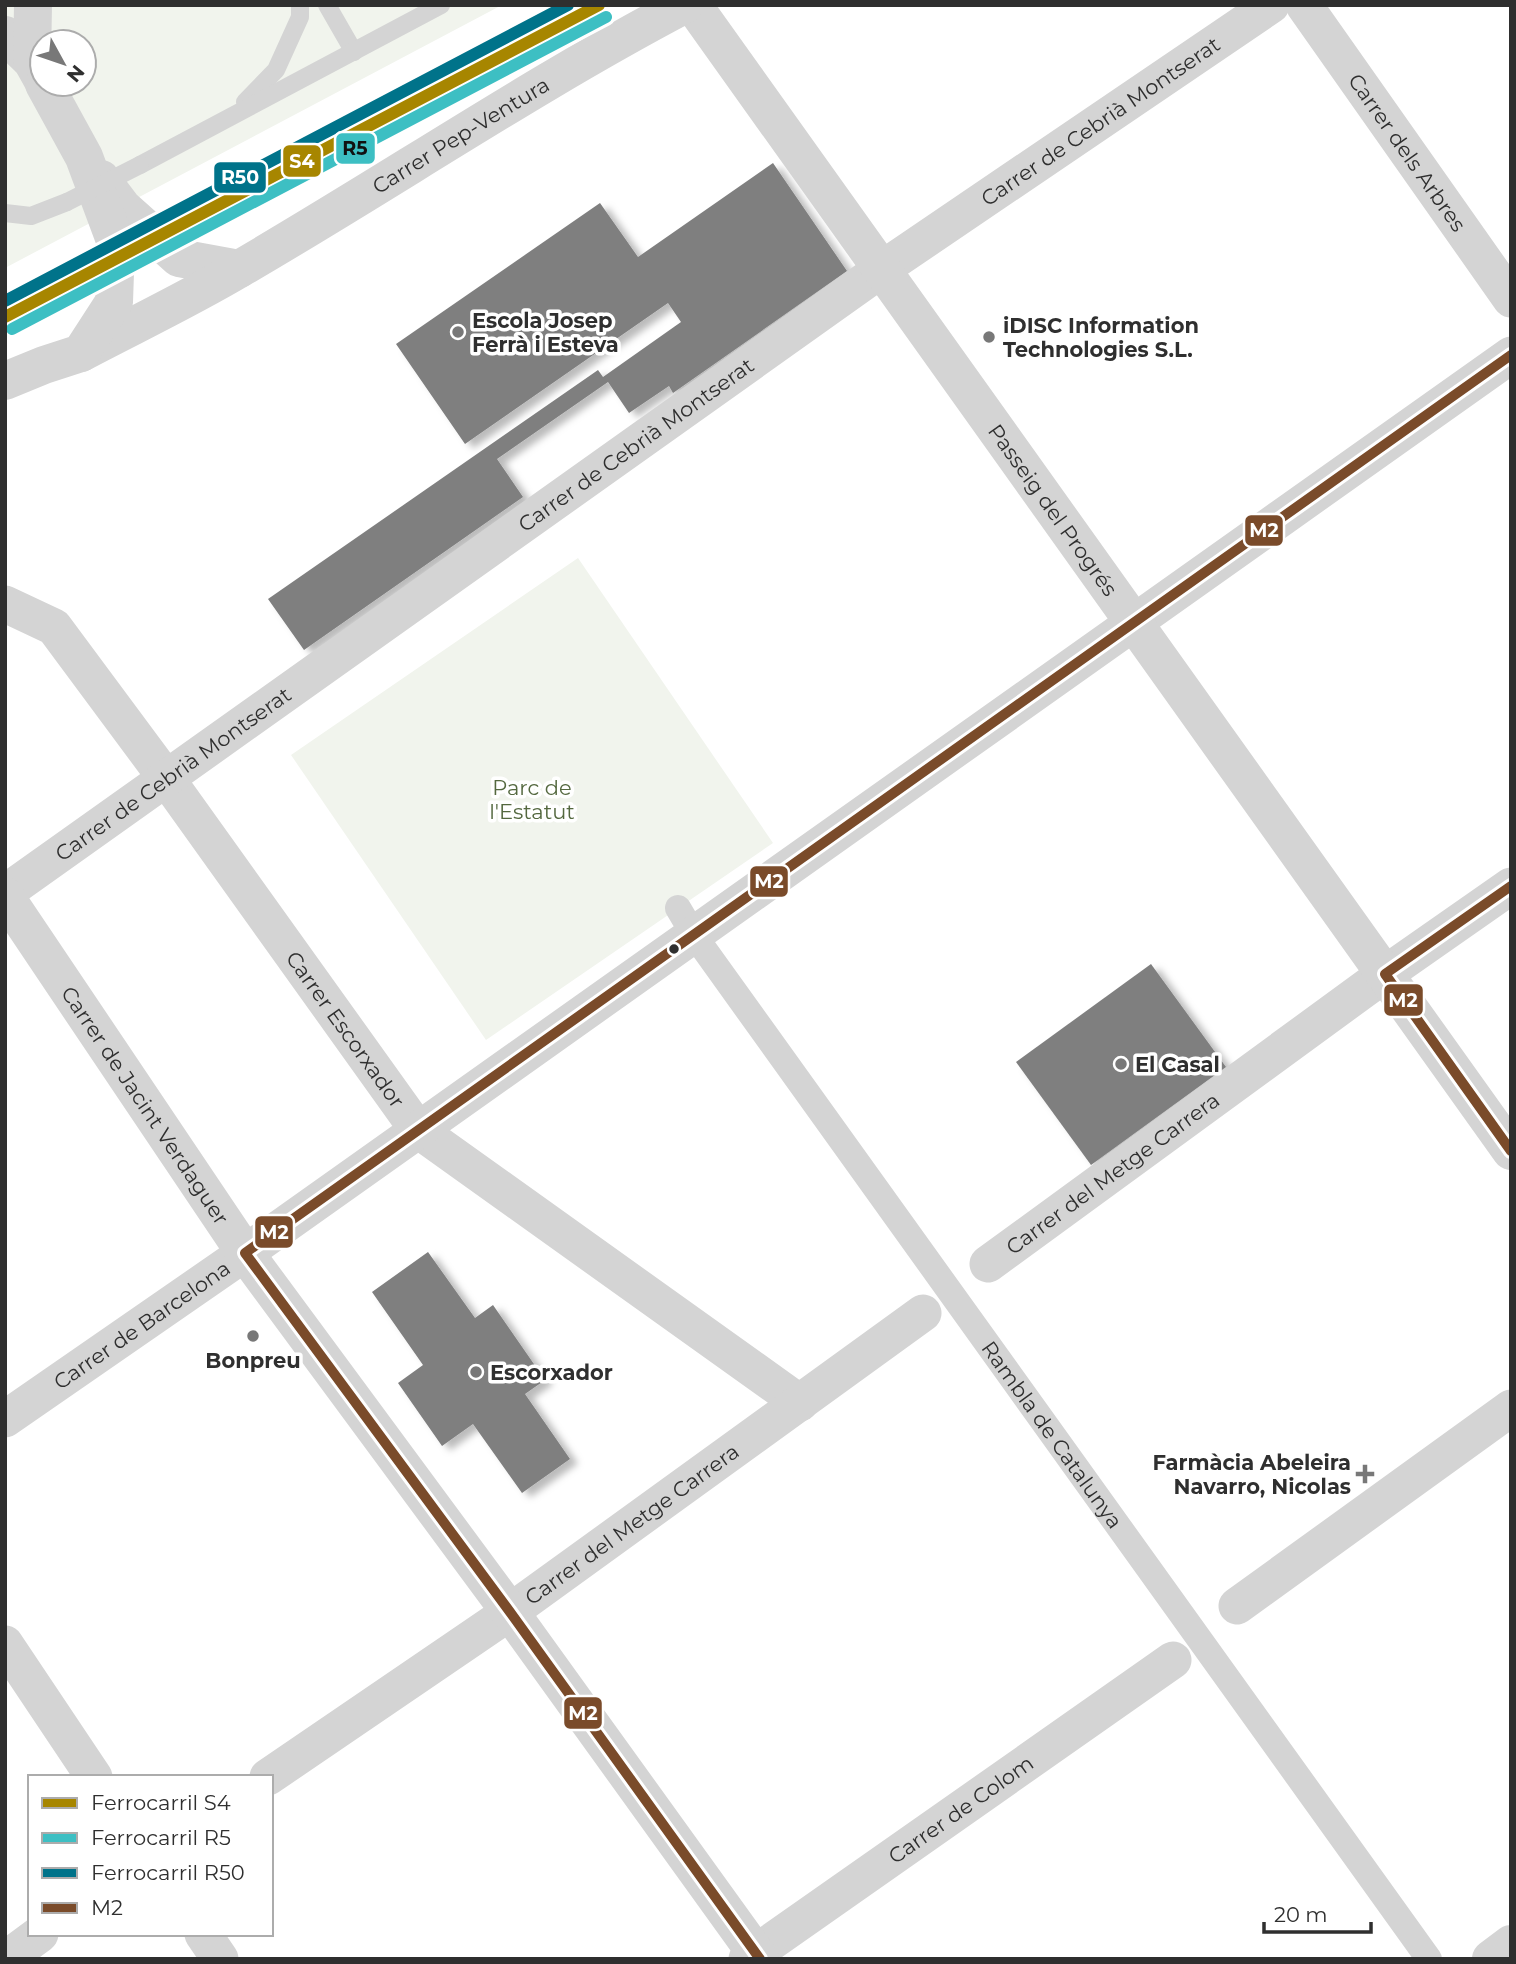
<svg xmlns="http://www.w3.org/2000/svg" width="1516" height="1964" font-family="Montserrat,sans-serif">
  <style>
    .green { fill: #f1f4ed; fill-rule: evenodd }
    .building { fill: #7f7f7f; filter: url(#shadow) }
    .lines { fill: none; stroke-linecap: round; stroke-linejoin: round }
    .service { stroke: #d4d4d4; stroke-width: 18 }
    .pedestrian { stroke: #d4d4d4; stroke-width: 26 }
    .minor { stroke: #d4d4d4; stroke-width: 37 }
    .tertiary { stroke: #d4d4d4; stroke-width: 38 }
    .service-bridge { stroke: #d4d4d4; stroke-width: 18 }
    .bus-1-casing { stroke: #fff; stroke-width: 16 }
    .bus-1 { stroke: #7a4b2a; stroke-width: 10 }
    .rail-1-casing { stroke: #fff; stroke-width: 18 }
    .rail-2-casing { stroke: #fff; stroke-width: 18 }
    .rail-3-casing { stroke: #fff; stroke-width: 18 }
    .rail-1 { stroke: #a78600; stroke-width: 12 }
    .rail-2 { stroke: #3dbfc3; stroke-width: 12 }
    .rail-3 { stroke: #00738a; stroke-width: 12 }
    .poi-dot { fill: #787878; stroke: #fff; stroke-width: 2.5 }
    .bus-dot { fill: #2f2f2f; stroke: #fff; stroke-width: 2.5 }
    .labels { text-anchor: middle; dominant-baseline: central; stroke-width: 7; stroke-linejoin: round; paint-order: stroke }
    .street-label { font-size: 21px; fill: #2f2f2f; stroke: #fff }
    .poi-label { font-size: 21px; font-weight: bold; fill: #2f2f2f; stroke: #fff; text-anchor: start }
    .park-label { font-size: 21px; fill: #54683f; stroke: #fff }
    .line-badge { stroke: #fff; stroke-width: 2.5 }
    .badge-label { font-size: 19px; text-anchor: middle; font-weight: bold; fill: #fff }
    .pale-badge-label { font-size: 19px; text-anchor: middle; font-weight: bold; fill: #111 }
  </style>
  <defs>
    <filter id="shadow"><feDropShadow dx="8" dy="4.5" stdDeviation="3.5" flood-color="#0004"/></filter>
  </defs>
  <rect width="100%" height="100%" fill="#fff"/>
  <!-- green -->
  <g class="green">
    <path d="M5,5H502L5,268ZM42,42H84V84H42Z"/>
    <path d="M578,558L773,843L486,1040L291,755Z"/>
  </g>
  <!-- building -->
  <g class="building">
    <path d="M773,163L847,271L673,393L669,386L629,413L608,382L497,459L523,497L304,650L268,599L598,370L603,377L681,322L668,303L465,444L396,344L600,203L638,257Z"/>
    <path d="M1151,964L1226,1067L1091,1165L1016,1062Z"/>
    <path d="M428,1252L475,1318L493,1305L545,1380L525,1394L570,1459L522,1493L473,1424L442,1446L398,1383L423,1365L372,1292Z"/>
  </g>
  <g class="lines">
    <!-- service -->
    <g class="service">
      <path d="M327,5L354,52"/>
      <path d="M245,102L276,70L300,17V5"/>
      <path d="M140,165L441,5"/>
      <path d="M5,213L31,216L67,202"/>
    </g>
    <!-- pedestrian -->
    <path class="pedestrian" id="s1" d="M678,908L694,935L1429,1959"/>
    <!-- minor -->
    <g class="minor">
      <path id="s2" d="M1304,5L1511,299"/>
      <path id="s3" d="M5,604L54,627L166,778L418,1130L800,1403"/>
      <path id="s4" d="M5,893L882,269L1271,5"/>
      <path id="s5" d="M988,1264L1385,974L1511,886"/>
      <path id="s6" d="M5,1419L245,1253L1511,355"/>
      <path d="M1237,1606L1511,1408"/>
      <path d="M5,1644L94,1777"/>
      <path id="s7" d="M268,1777L510,1612L923,1313"/>
      <path d="M203,1934L220,1959"/>
      <path d="M6,1959L40,1934"/>
      <path id="s8" d="M747,1959L1173,1660"/>
    </g>
    <!-- tertiary -->
    <g class="tertiary">
      <path id="s9" d="M693,5L1511,1151"/>
      <path d="M5,35L32,61L42,79"/>
      <path d="M32,61L33,5"/>
      <path d="M101,179L123,208L179,258L239,269"/>
      <path id="s10" d="M81,353C134,325 189,299 241,268C389,182 532,85 684,5"/>
      <path d="M5,381L44,365L81,353L114,302L116,243L84,157L44,84"/>
      <path id="s11" d="M5,896L245,1253L510,1612L760,1959"/>
      <path d="M1491,1959L1511,1944"/>
    </g>
    <!-- service-bridge -->
    <path class="service-bridge" d="M67,202L140,165"/>
    <defs>
      <g id="bus-1">
        <path d="M1511,886L1385,974L1511,1151"/>
        <path d="M760,1959L510,1612L245,1253L1511,355"/>
      </g>
    </defs>
    <!-- bus-1 casing -->
    <use href="#bus-1" class="bus-1-casing"/>
    <!-- bus-1 -->
    <use href="#bus-1" class="bus-1"/>
    <defs>
      <path id="rail-1" d="M5,317L599,5"/>
      <path id="rail-2" d="M12,329L606,17"/>
      <path id="rail-3" d="M5,301L568,5"/>
    </defs>
    <!-- rail-1 casing -->
    <use href="#rail-1" class="rail-1-casing"/>
    <!-- rail-2 casing -->
    <use href="#rail-2" class="rail-2-casing"/>
    <!-- rail-3 casing -->
    <use href="#rail-3" class="rail-3-casing"/>
    <!-- rail-1 -->
    <use href="#rail-1" class="rail-1"/>
    <!-- rail-2 -->
    <use href="#rail-2" class="rail-2"/>
    <!-- rail-3 -->
    <use href="#rail-3" class="rail-3"/>
  </g>
  <!-- markers -->
  <g class="poi-dot">
    <circle cx="458" cy="332" r="7"/>
    <circle cx="989" cy="337" r="7"/>
    <circle cx="1121" cy="1064" r="7"/>
    <circle cx="253" cy="1336" r="7"/>
    <circle cx="476" cy="1372" r="7"/>
    <path d="M1361.5 1463.5h7v7h7v7h-7v7h-7v-7h-7v-7h7z"/>
  </g>
  <circle class="bus-dot" cx="674" cy="949" r="6"/>
  <g class="labels">
    <!-- street labels -->
    <g class="street-label">
      <text stroke="none"><textPath href="#s4" startOffset="1340">Carrer de Cebrià Montserat</textPath></text>
      <text stroke="none"><textPath href="#s10" startOffset="438">Carrer Pep-Ventura</textPath></text>
      <text stroke="none"><textPath href="#s2" startOffset="180">Carrer dels Arbres</textPath></text>
      <text stroke="none"><textPath href="#s4" startOffset="774">Carrer de Cebrià Montserat</textPath></text>
      <text stroke="none"><textPath href="#s9" startOffset="620">Passeig del Progrés</textPath></text>
      <text stroke="none"><textPath href="#s4" startOffset="206">Carrer de Cebrià Montserat</textPath></text>
      <text stroke="none"><textPath href="#s3" startOffset="551">Carrer Escorxador</textPath></text>
      <text stroke="none"><textPath href="#s11" startOffset="252">Carrer de Jacint Verdaguer</textPath></text>
      <text stroke="none"><textPath href="#s5" startOffset="154">Carrer del Metge Carrera</textPath></text>
      <text stroke="none"><textPath href="#s6" startOffset="166">Carrer de Barcelona</textPath></text>
      <text stroke="none"><textPath href="#s1" startOffset="646">Rambla de Catalunya</textPath></text>
      <text stroke="none"><textPath href="#s7" startOffset="443">Carrer del Metge Carrera</textPath></text>
      <text stroke="none"><textPath href="#s8" startOffset="261">Carrer de Colom</textPath></text>
    </g>
    <!-- poi labels -->
    <g class="poi-label">
      <text x="472" y="320">Escola Josep<tspan x="472" dy="24">Ferrà i Esteva</tspan></text>
      <text x="1003" y="325">iDISC Information<tspan x="1003" dy="24">Technologies S.L.</tspan></text>
      <text x="1135" y="1064">El Casal</text>
      <text x="253" y="1360" text-anchor="middle">Bonpreu</text>
      <text x="490" y="1372">Escorxador</text>
      <text x="1351" y="1462" text-anchor="end">Farmàcia Abeleira<tspan x="1351" dy="24">Navarro, Nicolas</tspan></text>
    </g>
    <!-- park labels -->
    <g class="park-label">
      <text x="532" y="787">Parc de<tspan x="532" dy="24">l'Estatut</tspan></text>
    </g>
  </g>
  <g class="line-badge">
    <rect x="335" y="132" width="41" height="33" rx="7" fill="#3dbfc3"/>
    <rect x="282" y="144" width="40" height="34" rx="7" fill="#a78600"/>
    <rect x="213" y="161" width="54" height="33" rx="7" fill="#00738a"/>
    <rect x="1244" y="514" width="40" height="33" rx="7" fill="#7a4b2a"/>
    <rect x="749" y="865" width="40" height="33" rx="7" fill="#7a4b2a"/>
    <rect x="1383" y="983" width="41" height="34" rx="7" fill="#7a4b2a"/>
    <rect x="254" y="1215" width="40" height="34" rx="7" fill="#7a4b2a"/>
    <rect x="563" y="1696" width="40" height="34" rx="7" fill="#7a4b2a"/>
  </g>
  <g class="badge-label">
    <text x="302" y="168">S4</text>
    <text x="240" y="184">R50</text>
    <text x="1264" y="537">M2</text>
    <text x="769" y="888">M2</text>
    <text x="1403" y="1007">M2</text>
    <text x="274" y="1239">M2</text>
    <text x="583" y="1720">M2</text>
  </g>
  <g class="pale-badge-label">
    <text x="355" y="155">R5</text>
  </g>
  <!-- border -->
  <rect width="1516" height="1964" fill="none" stroke="#2f2f2f" stroke-width="14"/>
  <!-- legend -->
  <rect x="28" y="1775" width="245" height="161" fill="#ffffff" stroke="#acacac" stroke-width="2"/>
  <rect x="42" y="1798" width="35" height="10" fill="#a78600" stroke="#acacac" stroke-width="2"/>
  <text x="91" y="1810" font-size="21" fill="#2f2f2f">Ferrocarril S4</text>
  <rect x="42" y="1833" width="35" height="10" fill="#3dbfc3" stroke="#acacac" stroke-width="2"/>
  <text x="91" y="1845" font-size="21" fill="#2f2f2f">Ferrocarril R5</text>
  <rect x="42" y="1868" width="35" height="10" fill="#00738a" stroke="#acacac" stroke-width="2"/>
  <text x="91" y="1880" font-size="21" fill="#2f2f2f">Ferrocarril R50</text>
  <rect x="42" y="1903" width="35" height="10" fill="#7a4b2a" stroke="#acacac" stroke-width="2"/>
  <text x="91" y="1915" font-size="21" fill="#2f2f2f">M2</text>
  <!-- north arrow -->
  <g transform="translate(63 63) rotate(130)"><circle r="33" fill="#ffffff" stroke="#acacac" stroke-width="2"/>
  <path d="M0-5L12 26L0 18L-12 26Z" fill="#787878"/>
  <text y="-10" font-size="19" font-weight="bold" text-anchor="middle" fill="#2f2f2f">N</text>
  </g>
  <!-- scale -->
  <path d="M1264 1922v10h107v-10" fill="none" stroke="#2f2f2f" stroke-width="3.5"/>
  <text x="1274" y="1922" font-size="21" fill="#2f2f2f" stroke="#ffffff" stroke-width="5" paint-order="stroke">20 m</text>
</svg>
